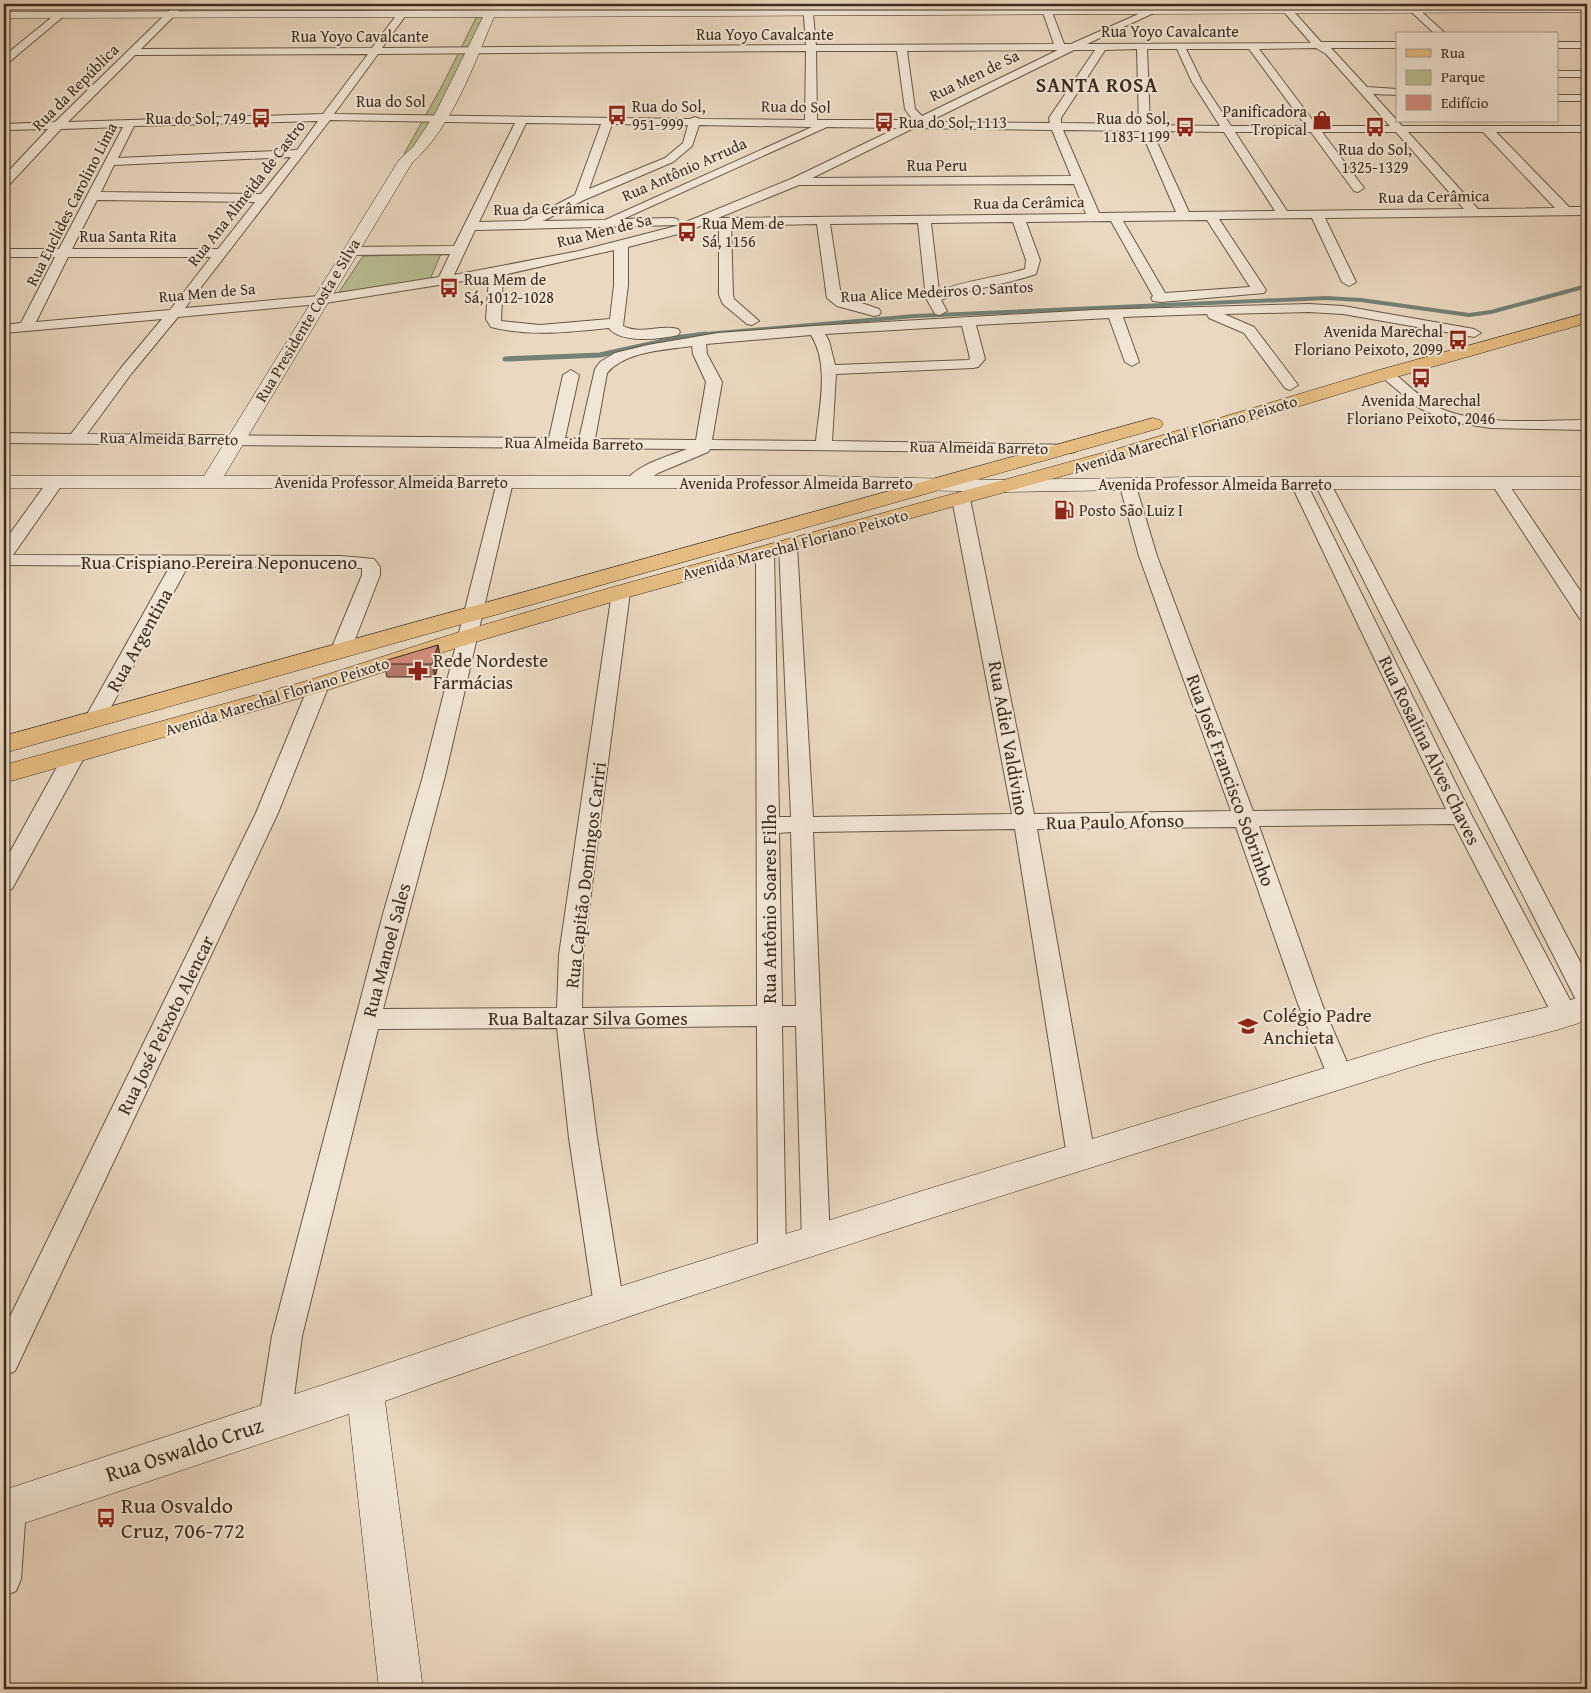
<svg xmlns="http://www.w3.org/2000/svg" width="1591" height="1693" font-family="'Gentium Book Plus',serif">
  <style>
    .green { fill: #b9be91; stroke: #7a7558 }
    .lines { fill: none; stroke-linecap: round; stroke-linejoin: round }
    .stream-far1 { stroke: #738176; stroke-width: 4 }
    .stream { stroke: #738176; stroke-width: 5 }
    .street-casing { stroke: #685746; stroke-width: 2 }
    .secondary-casing { stroke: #3c2c1e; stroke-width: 1 }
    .primary-casing { stroke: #3c2c1e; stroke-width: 1 }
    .street { fill: #f1e6d6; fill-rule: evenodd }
    .secondary { fill: #f1e6d6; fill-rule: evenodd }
    .primary { fill: #e5bc80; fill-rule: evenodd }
    .wall { fill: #b5786a; stroke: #3c2c1e }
    .shaded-wall { fill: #936156; stroke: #3c2c1e }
    .building { fill: #d28b7b; stroke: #3c2c1e }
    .labels { text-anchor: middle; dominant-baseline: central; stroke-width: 4; stroke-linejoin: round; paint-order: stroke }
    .far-street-label { font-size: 16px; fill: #3c2c1e; stroke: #f1e6d6 }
    .far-poi-label { font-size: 16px; fill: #3c2c1e; stroke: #f1e6d6; text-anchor: start }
    .street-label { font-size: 19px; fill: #3c2c1e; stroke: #f1e6d6 }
    .poi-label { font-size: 19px; fill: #3c2c1e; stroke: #f1e6d6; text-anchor: start }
    .far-district-label { font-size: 20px; font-weight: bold; letter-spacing: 1px; fill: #3c2c1e; stroke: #f1e6d6 }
    .near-street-label { font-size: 22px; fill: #3c2c1e; stroke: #f1e6d6 }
    .near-poi-label { font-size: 22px; fill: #3c2c1e; stroke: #f1e6d6; text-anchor: start }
  </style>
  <rect width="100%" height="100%" fill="#ead8c0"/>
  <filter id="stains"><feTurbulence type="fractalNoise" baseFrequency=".004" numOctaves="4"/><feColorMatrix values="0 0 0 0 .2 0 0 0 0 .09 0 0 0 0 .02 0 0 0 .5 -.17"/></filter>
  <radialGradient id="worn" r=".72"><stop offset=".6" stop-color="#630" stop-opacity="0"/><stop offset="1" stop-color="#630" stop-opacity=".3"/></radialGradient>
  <!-- green -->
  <g class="green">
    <path d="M483,4H492C468,58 441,109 407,157L404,154L443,84Z"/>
    <path d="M441,254L428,284L335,298L363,256Z"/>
  </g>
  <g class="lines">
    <!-- stream-far1 -->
    <path class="stream-far1" d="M695,335L915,316L1326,298L1361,300L1469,315L1491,312L1587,286"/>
    <!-- stream -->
    <path class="stream" d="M505,359L600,355L682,337L706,334"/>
    <defs>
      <g id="street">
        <path d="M176,4H186L141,49L372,48L398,13L401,12L406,15L382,48L806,45L803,4H812L816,45L1054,44L1040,4H1049L1064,44H1071L1161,4H1173L1087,44L1311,43L1277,4H1287L1321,42H1397V48H1331L1367,87L1397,89V95L1373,94L1402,126H1587V132H1496L1569,207H1587V215L1325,218L1356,282L1349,286L1342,282L1312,218L1219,219L1266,290L1264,293L1161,302L1153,301L1151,298L1153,296L1111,221L1026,222L1040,260L1036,274C1004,285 972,288 941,300L947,311L940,315L935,314L926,298L918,223L830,224L841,296L879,309L881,312L879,315L874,316L837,306L827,298L817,224L731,226L733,295L734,299L759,321L752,325L747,324L723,304L719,295V226L705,224L686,232L628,247V285L623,326C641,335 660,324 678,329L680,332L678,335C662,339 620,344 609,328C569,332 530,337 491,327L486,319L489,277L319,304L178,317L131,374L87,434L549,438L563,375L571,370L579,375L565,438L579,439L595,369L600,362L615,353L648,345L718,333L815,326L1094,310L1309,304L1343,306L1474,329L1481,333L1474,337L1343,314L1309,312L1224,314L1254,327L1298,385L1290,390L1285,388L1244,333L1209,318L1207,314L1123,317L1139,362L1132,366L1125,362L1109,318L976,325L985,359L978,367L973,368L836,374L832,441L1077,445L1079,448L1077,451L1071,453L710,449L708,452L658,473L638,487H626L624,483C637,464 667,457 687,449L4,443V433L71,434L121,368L162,319L4,333V325L21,323L55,257H4V249H59L123,127L61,129L8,186L4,187V176L48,129L4,130V124L55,122ZM1316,48L1326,54L1390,126H1317L1259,49ZM1137,49L1139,124L1061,123V118L1105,50ZM1147,49H1177L1192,82L1220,126L1150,125ZM1186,49H1249L1306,126H1231L1202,82ZM1058,50L922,116L915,109L907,51ZM1074,50H1095L1049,118L1050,123L928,122ZM806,51L805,120L700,119L695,117L690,119L334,114L378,54ZM816,51H897L905,109L913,120H817ZM368,54L323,114L68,122L135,55ZM330,120L515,123L454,246L349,247L342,251L349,255L450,254L439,277L319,296L185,308ZM318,121L297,150L118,158L134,126ZM526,123L601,124L575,195L525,221L479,222ZM612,124L688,125L683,143L665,158L589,189ZM699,125L812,127L605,220L543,221L584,200L673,162L692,146ZM827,127L897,128L791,179L676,226L579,251L454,275L475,230L677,225L679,222L677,219L673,218L623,219ZM914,128L1052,130L1071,176L812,178ZM1063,130L1141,131L1176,212L1099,213ZM1152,131L1224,132L1275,211L1189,212ZM1235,132H1311L1354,191L1358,192L1364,188L1322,132H1396L1464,209L1287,211ZM1408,132H1483L1555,208L1478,209ZM291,157L261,194L101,192L114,165ZM1074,184L1086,214L718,218L799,185ZM97,200L255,202L218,249H72ZM1207,220L1250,287L1165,293L1123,221ZM1013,222L1026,260L1025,269C997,278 967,280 939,291L931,223ZM614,250V285L610,319L540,325L501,321L503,275ZM68,257H211L170,310L36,322ZM962,326L970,358L969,360L835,365L829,341L825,334ZM811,335C830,365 819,407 816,441L712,440L722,382L707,354L706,344ZM692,346L693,354L706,382L696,440L595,439L607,373C626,351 665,350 692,346Z"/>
        <path d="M1403,4H1413L1446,34H1435Z"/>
        <path d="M1498,4H1509L1515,9L1507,11Z"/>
        <path d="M57,13L65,15L8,63L4,64V56Z"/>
        <rect x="1557" y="42" width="30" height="6"/>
        <rect x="1557" y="71" width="30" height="6"/>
        <rect x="1557" y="95" width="30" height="6"/>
        <path d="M1386,369L1391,371C1408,384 1424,402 1444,410C1485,426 1544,420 1587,420V430L1490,428L1447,421L1419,408L1378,374Z"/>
        <path d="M56,477L62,478L64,482L13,555L341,556L374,559L380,567V575L350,652L347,656H333L330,652L362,575V568L188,566L105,718L102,723L95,725L88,723L85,718L170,566L4,565V542L50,478Z"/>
        <path d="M505,477L511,478L513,482L445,776L383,1009L557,1008L559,955L612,592L614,588H628L630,592L583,955L582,1008L757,1006L756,552L759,548H771L774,552L779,817H791L779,546L782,542H794L797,546L813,817L1012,814L952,499L955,495H967L970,499L1034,814L1231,811L1139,556L1119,483L1121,479H1133L1135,483L1157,556L1253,811L1446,809L1291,484L1293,480H1305L1472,816L1578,1015L1574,1022L1565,1025L1556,1022L1454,824L1259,826L1322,1004L1353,1076L1349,1084L1340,1087L1331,1084L1298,1004L1236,827L1037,829L1095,1156L1091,1164L1081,1168L1071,1164L1067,1156L1015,829L813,832L830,1241L826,1250L816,1254L806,1250L802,1241L796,1026H782L786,1256L782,1265L772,1269L762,1265L758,1256L757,1026L583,1028L597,1138L624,1306L620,1316L609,1320L598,1316L594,1306L569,1138L557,1028L378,1029L302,1336L291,1419L286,1430L275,1435L264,1430L259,1419L272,1336L383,914L423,776L497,482L499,478ZM791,832L796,1006H782L779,833Z"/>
        <path d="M1499,478L1505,479L1587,601V621L1580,619L1491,483L1493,479Z"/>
        <path d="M1323,479L1329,480L1331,484L1587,975V1008L1578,1005L1575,998L1315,484L1317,480Z"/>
        <path d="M319,679L326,681L329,685L278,813L15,1371L4,1376V1329L256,813L309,685L312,681Z"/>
        <path d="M74,749L81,751L85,756L12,889L4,891V863L63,756L67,751Z"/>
        <path d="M10,1492L22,1496L26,1508L21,1579L16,1591L4,1596V1494Z"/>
      </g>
      <g id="secondary">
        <path d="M489,4H499L497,10L1587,6V12L494,17C473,66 453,126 412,163L224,476H818L1006,480L1194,477H1587V489H1194L1006,492L818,488H4V476H204L399,160L413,147L436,112L483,17L4,18V12L486,10Z"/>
        <path d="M1587,994V1019L1576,1024C1524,1041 1470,1049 1418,1065C1073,1174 726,1279 385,1401L423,1689H379L349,1414L4,1530V1490L365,1371L530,1315L925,1190L1436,1034L1560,1004Z"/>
      </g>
      <g id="primary">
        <path d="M1587,313V323L1393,378L1127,458L629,597L475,642L328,690L4,783V765L310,680L459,632L613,587L1113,450L1379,370Z"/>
        <path d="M1153,418L1160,420L1163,424L1160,428L4,753V736Z"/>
      </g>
    </defs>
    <!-- street casing -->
    <use href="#street" class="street-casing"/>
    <!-- secondary casing -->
    <use href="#secondary" class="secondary-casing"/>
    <!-- primary casing -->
    <use href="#primary" class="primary-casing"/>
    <!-- street -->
    <use href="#street" class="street"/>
    <!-- secondary -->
    <use href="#secondary" class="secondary"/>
    <!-- primary -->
    <use href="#primary" class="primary"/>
  </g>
  <!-- wall -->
  <path class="wall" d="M438,645L440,657L435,677H387L384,664Z"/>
  <!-- shaded-wall -->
  <path class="shaded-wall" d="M438,645L440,657L435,677L432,664Z"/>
  <!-- building -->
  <path class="building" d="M438,645L432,664H384V661Z"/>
  <!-- icons -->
  <defs>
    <symbol id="bus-bare" viewBox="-9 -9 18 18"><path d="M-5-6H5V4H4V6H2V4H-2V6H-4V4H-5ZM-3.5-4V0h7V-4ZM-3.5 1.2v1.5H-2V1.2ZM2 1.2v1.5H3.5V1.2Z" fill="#8f2418" stroke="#f1e6d6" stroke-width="2.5" paint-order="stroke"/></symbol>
    <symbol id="shop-bare" viewBox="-9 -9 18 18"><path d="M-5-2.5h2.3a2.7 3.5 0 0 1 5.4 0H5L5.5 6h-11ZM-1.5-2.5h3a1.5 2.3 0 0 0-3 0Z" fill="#8f2418" stroke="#f1e6d6" stroke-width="2.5" paint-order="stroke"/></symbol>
    <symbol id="fuel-bare" viewBox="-9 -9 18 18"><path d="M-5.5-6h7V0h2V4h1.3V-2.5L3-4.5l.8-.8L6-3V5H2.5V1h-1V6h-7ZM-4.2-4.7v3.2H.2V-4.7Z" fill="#8f2418" stroke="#f1e6d6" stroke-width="2.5" paint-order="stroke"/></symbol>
    <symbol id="pharmacy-bare" viewBox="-9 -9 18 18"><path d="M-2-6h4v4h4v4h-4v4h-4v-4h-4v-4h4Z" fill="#8f2418" stroke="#f1e6d6" stroke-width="2.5" paint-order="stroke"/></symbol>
    <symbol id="school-bare" viewBox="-9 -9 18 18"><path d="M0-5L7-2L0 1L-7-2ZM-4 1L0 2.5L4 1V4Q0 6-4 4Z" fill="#8f2418" stroke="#f1e6d6" stroke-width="2.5" paint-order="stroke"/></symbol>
  </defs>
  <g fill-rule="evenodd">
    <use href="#bus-bare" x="603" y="101" width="28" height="28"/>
    <use href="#bus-bare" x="247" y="104" width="28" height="28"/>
    <use href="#shop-bare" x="1308" y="106" width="28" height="28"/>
    <use href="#bus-bare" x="870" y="108" width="28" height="28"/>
    <use href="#bus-bare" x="1171" y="113" width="28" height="28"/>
    <use href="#bus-bare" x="1361" y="113" width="28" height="28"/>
    <use href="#bus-bare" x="673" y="218" width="28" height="28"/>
    <use href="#bus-bare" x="435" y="274" width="28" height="28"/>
    <use href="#bus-bare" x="1444" y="326" width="28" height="28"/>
    <use href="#bus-bare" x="1407" y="364" width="28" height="28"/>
    <use href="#fuel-bare" x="1050" y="496" width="28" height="28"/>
    <use href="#pharmacy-bare" x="404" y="657" width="28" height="28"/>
    <use href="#school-bare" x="1234" y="1012" width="28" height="28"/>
    <use href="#bus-bare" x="92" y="1504" width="28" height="28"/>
  </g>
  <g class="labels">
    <!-- far-street labels -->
    <g class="far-street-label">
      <text x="1170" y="31">Rua Yoyo Cavalcante</text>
      <text x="765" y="34">Rua Yoyo Cavalcante</text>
      <text x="360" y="36">Rua Yoyo Cavalcante</text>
      <text transform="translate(974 75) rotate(-26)">Rua Men de Sa</text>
      <text transform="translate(75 87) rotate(-45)">Rua da República</text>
      <text x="391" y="101">Rua do Sol</text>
      <text transform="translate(796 106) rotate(1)">Rua do Sol</text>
      <text x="937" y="165">Rua Peru</text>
      <text transform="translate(684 169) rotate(-24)">Rua Antônio Arruda</text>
      <text transform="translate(246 193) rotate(-52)">Rua Ana Almeida de Castro</text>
      <text transform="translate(1434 196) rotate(-1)">Rua da Cerâmica</text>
      <text transform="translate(1029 202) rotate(-1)">Rua da Cerâmica</text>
      <text transform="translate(71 204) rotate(-63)">Rua Euclides Carolino Lima</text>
      <text transform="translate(549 208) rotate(-1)">Rua da Cerâmica</text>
      <text transform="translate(604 230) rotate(-14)">Rua Men de Sa</text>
      <text x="128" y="236">Rua Santa Rita</text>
      <text transform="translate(937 291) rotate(-3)">Rua Alice Medeiros O. Santos</text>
      <text transform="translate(207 292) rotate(-5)">Rua Men de Sa</text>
      <text transform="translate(307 320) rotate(-59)">Rua Presidente Costa e Silva</text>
      <text transform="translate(1185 434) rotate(-17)">Avenida Marechal Floriano Peixoto</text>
      <text transform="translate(169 438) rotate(1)">Rua Almeida Barreto</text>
      <text transform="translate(574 443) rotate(1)">Rua Almeida Barreto</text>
      <text transform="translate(979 447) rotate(1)">Rua Almeida Barreto</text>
      <text x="391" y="482">Avenida Professor Almeida Barreto</text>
      <text x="796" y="483">Avenida Professor Almeida Barreto</text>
      <text x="1215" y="484">Avenida Professor Almeida Barreto</text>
      <text transform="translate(795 544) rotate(-15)">Avenida Marechal Floriano Peixoto</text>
      <text transform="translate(277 696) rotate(-17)">Avenida Marechal Floriano Peixoto</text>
    </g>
    <!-- far-poi labels -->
    <g class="far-poi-label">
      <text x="632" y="106">Rua do Sol,<tspan x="632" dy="18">951-999</tspan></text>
      <text x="1307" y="111" text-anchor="end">Panificadora<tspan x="1307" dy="18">Tropical</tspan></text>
      <text x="246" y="118" text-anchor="end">Rua do Sol, 749</text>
      <text x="1170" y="118" text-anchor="end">Rua do Sol,<tspan x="1170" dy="18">1183-1199</tspan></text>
      <text x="899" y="122">Rua do Sol, 1113</text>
      <text x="1375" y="149" text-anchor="middle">Rua do Sol,<tspan x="1375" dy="18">1325-1329</tspan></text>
      <text x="702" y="223">Rua Mem de<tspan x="702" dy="18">Sá, 1156</tspan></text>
      <text x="464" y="279">Rua Mem de<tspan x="464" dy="18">Sá, 1012-1028</tspan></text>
      <text x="1443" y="331" text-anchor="end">Avenida Marechal<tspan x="1443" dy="18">Floriano Peixoto, 2099</tspan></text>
      <text x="1421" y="400" text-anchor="middle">Avenida Marechal<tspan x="1421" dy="18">Floriano Peixoto, 2046</tspan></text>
      <text x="1079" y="510">Posto São Luiz I</text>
    </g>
    <!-- street labels -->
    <g class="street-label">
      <text x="219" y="562">Rua Crispiano Pereira Neponuceno</text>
      <text transform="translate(139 640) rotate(-61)">Rua Argentina</text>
      <text transform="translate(1009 738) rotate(80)">Rua Adiel Valdivino</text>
      <text transform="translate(1430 750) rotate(64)">Rua Rosalina Alves Chaves</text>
      <text transform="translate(1231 780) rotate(70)">Rua José Francisco Sobrinho</text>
      <text transform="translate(1115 821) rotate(-1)">Rua Paulo Afonso</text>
      <text transform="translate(585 875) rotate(-83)">Rua Capitão Domingos Cariri</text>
      <text transform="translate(769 904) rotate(-90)">Rua Antônio Soares Filho</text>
      <text transform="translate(386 950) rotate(-75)">Rua Manoel Sales</text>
      <text x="588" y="1018">Rua Baltazar Silva Gomes</text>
      <text transform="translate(165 1025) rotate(-64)">Rua José Peixoto Alencar</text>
    </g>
    <!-- poi labels -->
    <g class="poi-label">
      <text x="433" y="660">Rede Nordeste<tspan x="433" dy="22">Farmácias</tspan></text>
      <text x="1263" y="1015">Colégio Padre<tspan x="1263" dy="22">Anchieta</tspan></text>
    </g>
    <!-- far-district labels -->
    <g class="far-district-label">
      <text x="1097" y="84">SANTA ROSA</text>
    </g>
    <!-- near-street labels -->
    <g class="near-street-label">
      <text transform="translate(184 1449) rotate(-18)">Rua Oswaldo Cruz</text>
    </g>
    <!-- near-poi labels -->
    <g class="near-poi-label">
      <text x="121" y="1505">Rua Osvaldo<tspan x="121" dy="25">Cruz, 706-772</tspan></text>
    </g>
  </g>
  <!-- margin -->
  <rect width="1591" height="1693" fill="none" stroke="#ead8c0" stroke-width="20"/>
  <rect x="5" y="5" width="1581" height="1683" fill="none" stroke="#3c2c1e" stroke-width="2.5"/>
  <rect x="10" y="10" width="1571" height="1673" fill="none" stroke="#3c2c1e"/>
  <!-- legend -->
  <rect x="1396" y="32" width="162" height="90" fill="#f1e6d6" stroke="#a99c8c"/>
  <rect x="1406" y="49" width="25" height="8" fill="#e5bc80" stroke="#a99c8c"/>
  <text x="1441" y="58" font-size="15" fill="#3c2c1e">Rua</text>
  <rect x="1406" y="70" width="25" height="15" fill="#b9be91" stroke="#a99c8c"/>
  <text x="1441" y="82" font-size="15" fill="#3c2c1e">Parque</text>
  <rect x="1406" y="95" width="25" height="15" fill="#d28b7b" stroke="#a99c8c"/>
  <text x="1441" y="108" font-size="15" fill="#3c2c1e">Edifício</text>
  <rect width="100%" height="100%" filter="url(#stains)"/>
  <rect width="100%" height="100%" fill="url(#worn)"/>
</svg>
